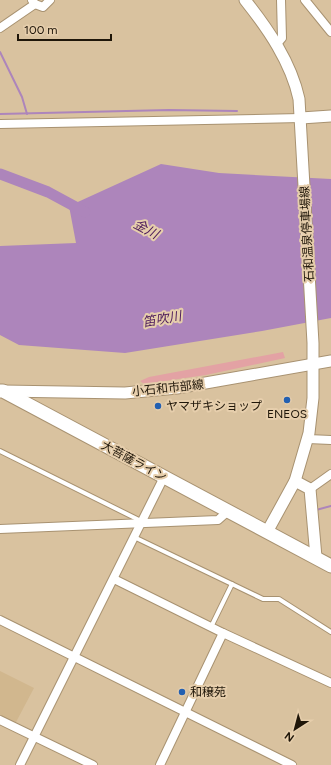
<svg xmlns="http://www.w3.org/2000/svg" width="331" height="765" font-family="Figtree,'Noto Sans JP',sans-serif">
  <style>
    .built { fill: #d1b78e }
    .green { fill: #e3a2a4 }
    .water { fill: #ad85bb }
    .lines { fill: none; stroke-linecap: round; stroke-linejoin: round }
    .stream { stroke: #ad85bb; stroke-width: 2 }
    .river { stroke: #ad85bb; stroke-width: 11 }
    .service-casing { stroke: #a89271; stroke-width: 6 }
    .minor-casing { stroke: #a89271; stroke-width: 10 }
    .secondary-casing { stroke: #a89271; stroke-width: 13 }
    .trunk-casing { stroke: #a89271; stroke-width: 15 }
    .service { stroke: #fff; stroke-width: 4 }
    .minor { stroke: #fff; stroke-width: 8 }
    .secondary { stroke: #fff; stroke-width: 11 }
    .trunk { stroke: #fff; stroke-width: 13 }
    .poi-dot { fill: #2360b1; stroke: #e6ceac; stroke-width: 1.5 }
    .labels { text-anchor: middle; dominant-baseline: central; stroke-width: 4; stroke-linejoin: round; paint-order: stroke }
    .street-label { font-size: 12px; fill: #1f1609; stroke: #e6ceac }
    .poi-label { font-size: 12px; fill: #1f1609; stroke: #e6ceac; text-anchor: start }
    .water-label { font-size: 13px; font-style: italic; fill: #4b195a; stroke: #e6ceac }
  </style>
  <rect width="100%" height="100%" fill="#d9c29f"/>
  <!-- built -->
  <path class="built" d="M0,671L34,688L15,724L0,716Z"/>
  <!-- green -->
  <path class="green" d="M283,352L285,358L206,375L144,384L140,381L149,377Z"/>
  <!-- water -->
  <path class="water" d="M161,164L219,173L331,179V318L262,331L125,353L19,345L0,335V246L76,243L69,206Z"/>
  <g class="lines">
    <!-- stream -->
    <g class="stream">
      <path d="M0,52L22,97L27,114"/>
      <path d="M0,114L169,110L237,111"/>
      <path d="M316,510L331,506"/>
    </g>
    <!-- river -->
    <path class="river" d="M0,174L48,192L85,212"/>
    <defs>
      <g id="service">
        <path d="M0,451L141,521"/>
        <path d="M134,537L263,599H279L331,632"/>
        <path d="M211,627L232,584"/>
      </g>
      <g id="minor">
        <path d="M32,0L35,4L43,7L50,0"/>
        <path d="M305,0L331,32"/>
        <path d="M0,28L35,4"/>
        <path d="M276,45L282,38L281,0"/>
        <path d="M0,124L301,118"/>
        <path d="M308,439L331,440"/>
        <path d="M310,489L331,474"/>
        <path d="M0,529L218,520L227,512"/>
        <path d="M114,579L223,633L331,683"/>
        <path d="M0,620L292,765"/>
        <path d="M0,720L93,765"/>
        <path d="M20,765L164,477"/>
        <path d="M160,765L223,633"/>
      </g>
      <g id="secondary">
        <path d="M245,0C268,29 291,62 299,99L313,343V398L309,433L295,481L267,532"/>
        <path d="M301,118L331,116"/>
        <path d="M3,391L125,393L177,388L331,361"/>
        <path d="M295,481L310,489L316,557"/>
      </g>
      <path id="trunk" d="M0,391H3L331,566"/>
    </defs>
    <!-- service casing -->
    <use href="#service" class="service-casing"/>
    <!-- minor casing -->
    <use href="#minor" class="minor-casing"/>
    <!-- secondary casing -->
    <use href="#secondary" class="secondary-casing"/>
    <!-- trunk casing -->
    <use href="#trunk" class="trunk-casing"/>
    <!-- service -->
    <use href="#service" class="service"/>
    <!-- minor -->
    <use href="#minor" class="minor"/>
    <!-- secondary -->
    <use href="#secondary" class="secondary"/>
    <!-- trunk -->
    <use href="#trunk" class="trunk"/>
  </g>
  <!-- markers -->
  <g class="poi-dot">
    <circle cx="287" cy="400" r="4"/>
    <circle cx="158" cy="406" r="4"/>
    <circle cx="182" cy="692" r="4"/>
  </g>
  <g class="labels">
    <!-- street labels -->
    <g class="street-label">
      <text transform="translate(307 234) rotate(-93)">石和温泉停車場線</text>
      <text transform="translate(168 388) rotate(-6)">小石和市部線</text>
      <text transform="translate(134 461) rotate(28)">大菩薩ライン</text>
    </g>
    <!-- poi labels -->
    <g class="poi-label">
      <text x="166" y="406">ヤマザキショップ</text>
      <text x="287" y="414" text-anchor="middle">ENEOS</text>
      <text x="190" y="692">和穣苑</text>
    </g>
    <!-- water labels -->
    <g class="water-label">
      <text transform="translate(146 229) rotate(28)">金川</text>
      <text transform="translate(162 319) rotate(-10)">笛吹川</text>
    </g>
  </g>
  <!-- north arrow -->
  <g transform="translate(295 729) rotate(216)" stroke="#e6ceac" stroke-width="3" paint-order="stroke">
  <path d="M0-3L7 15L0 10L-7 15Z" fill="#1f1609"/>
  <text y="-6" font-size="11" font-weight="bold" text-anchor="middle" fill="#1f1609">N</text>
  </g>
  <!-- scale -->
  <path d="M18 34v6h93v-6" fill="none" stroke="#1f1609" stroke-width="2"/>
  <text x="24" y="34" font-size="12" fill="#1f1609" stroke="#e6ceac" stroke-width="3" paint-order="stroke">100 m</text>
</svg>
